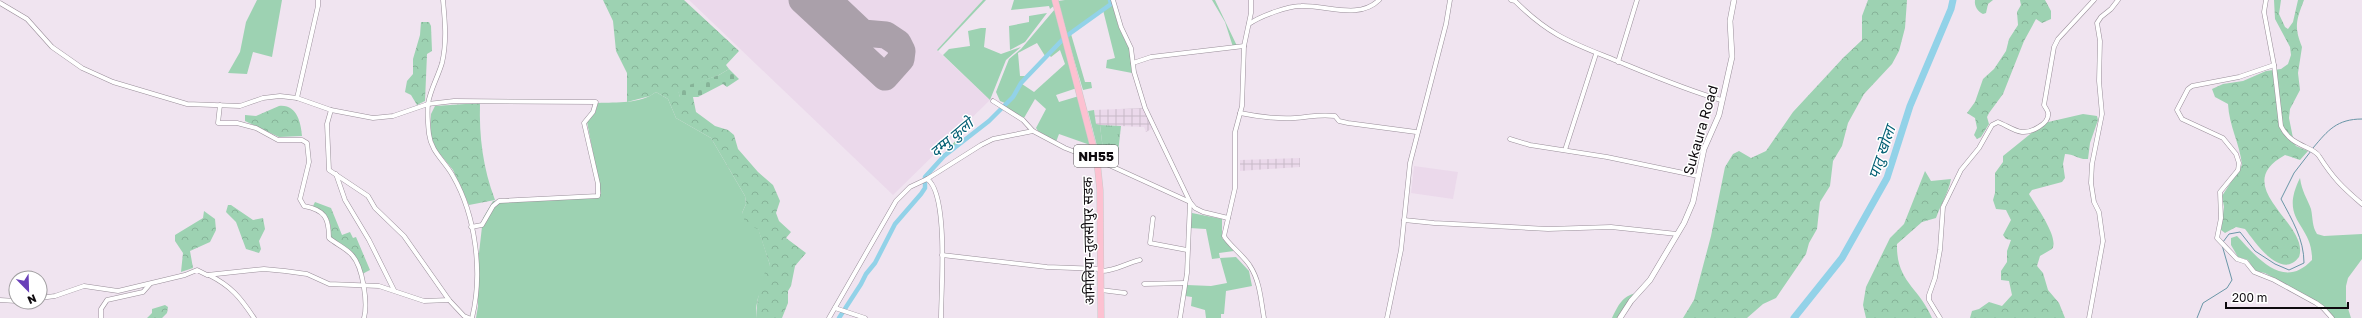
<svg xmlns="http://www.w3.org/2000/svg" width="2362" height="318" font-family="'Golos Text','Noto Sans Devanagari',sans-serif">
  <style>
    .built { fill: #ebd9eb }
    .industrial { fill: url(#industrial-grid) }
    .green { fill: #9dd2b2 }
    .forest { fill: url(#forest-crowns) }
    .cemetery { fill: url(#cemetery-stones) }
    .park { fill: url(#park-tufts) }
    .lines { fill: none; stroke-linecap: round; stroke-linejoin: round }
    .stream { stroke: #6a96a7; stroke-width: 1 }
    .canal { stroke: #92d2e8; stroke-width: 4.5 }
    .river { stroke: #92d2e8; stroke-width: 7 }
    .runway { stroke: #aaa0aa; stroke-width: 27 }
    .minor-casing { stroke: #998e99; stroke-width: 5 }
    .tertiary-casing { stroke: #998e99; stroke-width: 6 }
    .primary-casing { stroke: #cac9ca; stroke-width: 7 }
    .minor { stroke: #fff; stroke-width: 4 }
    .tertiary { stroke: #fff; stroke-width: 5 }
    .primary { stroke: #fdc1d1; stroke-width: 6 }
    .labels { text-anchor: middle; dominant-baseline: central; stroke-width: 3; stroke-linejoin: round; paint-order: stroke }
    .shield { fill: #fff; stroke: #565456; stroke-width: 1 }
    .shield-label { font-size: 13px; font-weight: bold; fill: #0e0a0e }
    .street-label { font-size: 14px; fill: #0e0a0e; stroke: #fff }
    .water-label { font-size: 15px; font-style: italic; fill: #025e73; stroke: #fff }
  </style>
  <defs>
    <pattern id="industrial-grid" width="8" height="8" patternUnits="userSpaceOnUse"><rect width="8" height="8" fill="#ebd9eb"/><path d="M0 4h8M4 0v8" fill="none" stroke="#c8b9c8"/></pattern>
    <pattern id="forest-crowns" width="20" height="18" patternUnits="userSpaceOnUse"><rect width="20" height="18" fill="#9dd2b2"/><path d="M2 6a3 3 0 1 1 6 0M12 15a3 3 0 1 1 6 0" fill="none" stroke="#86b398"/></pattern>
    <pattern id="cemetery-stones" width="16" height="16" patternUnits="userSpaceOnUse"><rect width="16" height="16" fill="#9dd2b2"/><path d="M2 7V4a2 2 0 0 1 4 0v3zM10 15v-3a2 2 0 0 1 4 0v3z" fill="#86b398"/></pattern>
    <pattern id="park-tufts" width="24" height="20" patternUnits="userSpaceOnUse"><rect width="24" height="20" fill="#9dd2b2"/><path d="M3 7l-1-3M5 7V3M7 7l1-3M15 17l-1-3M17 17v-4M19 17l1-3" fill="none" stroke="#86b398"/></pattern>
  </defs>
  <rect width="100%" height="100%" fill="#f0e4f0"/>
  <!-- built -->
  <g class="built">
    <path d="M689,0H983L937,50L990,100L893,195Z"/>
    <path d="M1100,125L1121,126L1116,164L1104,159Z"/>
    <path d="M1414,166L1458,172L1453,199L1411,193Z"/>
  </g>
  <!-- industrial -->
  <g class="industrial">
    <path d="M1145,108L1155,127L1146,132L1144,127L1096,125L1094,110Z"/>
    <path d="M1300,158V167L1240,171V160Z"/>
  </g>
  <!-- green -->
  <g class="green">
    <path d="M257,0H282L272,57L253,52L247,74L228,73L240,52L246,22Z"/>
    <path d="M983,0H986L938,51L937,50Z"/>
    <path d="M1014,0H1054L1055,5L1050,9L1049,6L1011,10Z"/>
    <path d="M1065,0H1109L1110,4L1067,34L1058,1Z"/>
    <path d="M1111,0L1119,28L1130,50L1132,73L1106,68L1107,60L1115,58L1103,10L1111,5Z"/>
    <path d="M1212,0H1215L1237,46L1233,47L1225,22Z"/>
    <path d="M1055,9L1063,37L1045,56L1037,43L1018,53L1020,76H1026C1016,84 1016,96 1005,103L1000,101L996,92L1009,59L1021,49Z"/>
    <path d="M1047,13L1025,42L1010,50L1009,26L1029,22V16Z"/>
    <path d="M981,28H986L984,47L1001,54L1021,47L1006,60L990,100L943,55L949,49L970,46L968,31Z"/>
    <path d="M1071,34L1085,82H1091L1092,88L1083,90L1067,36Z"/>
    <path d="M1064,41L1077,88L1056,95L1059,102L1079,96L1093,146L1059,134L1056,142L1038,131L1036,128L1046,109L1035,99L1024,118L1004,106L1015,96L1022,84L1034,92L1065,64L1060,50L1051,57L1049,55Z"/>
    <path d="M656,92L668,99L676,118L711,138L745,196L746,204L742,213L758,228L770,265L758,298L756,308L757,318H476L478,306L477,253H479L483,218L493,201L601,194L587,122L595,113L598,103C617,102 640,104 656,92Z"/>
    <path d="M1094,110L1096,124L1100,125L1103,150H1098L1088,111Z"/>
    <path d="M957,139L962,143L943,156L931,169Z"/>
    <path d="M2300,178C2302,192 2307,198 2311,209C2313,219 2312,226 2317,234L2324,236L2362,234V259L2348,278L2346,286V302L2351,318H2334L2289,286L2265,273L2255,271L2248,260L2238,257L2231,245V238L2237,236C2257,257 2283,291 2312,260C2313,223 2278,222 2300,178Z"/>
    <path d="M1192,213L1222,219V238L1234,251L1219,253L1220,258L1236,257L1249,271L1252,286L1226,291L1224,314H1221V318H1206L1205,310L1191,306L1192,297L1185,296L1187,285L1211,286L1227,283L1220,258L1212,259L1206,229L1189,228Z"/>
    <path d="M1636,293L1618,318H1612C1618,306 1622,296 1636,293Z"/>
  </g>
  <!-- forest -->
  <g class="forest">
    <path d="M603,0H684L739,51L726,65L729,69L719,75L678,90L680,97H693L696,112L715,126L728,130L734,135L738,149L758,172L773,185L780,201L776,213L779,221L791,232L786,238L806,253L795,266L791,286L788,291V303L782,318H757C755,301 762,284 766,268L770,265L758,229L746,225L742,213L746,204L745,196L711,138L676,118L668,99L656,92L650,96L627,102V73L616,51L613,21Z"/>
    <path d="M1868,0H1907L1905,28L1899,51L1892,64L1864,94L1848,123L1842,146L1833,161L1830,186L1820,202L1817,229L1809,243L1806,254L1776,298L1763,304L1747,318H1683L1694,300L1711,236L1725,167L1733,154L1739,151L1751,158L1766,151L1793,112L1843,58L1862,40V16Z"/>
    <path d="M1975,0H1993L1988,4L1986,13L1983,14C1978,12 1974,6 1975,0Z"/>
    <path d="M2020,0H2045L2051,11V19L2042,23L2036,19L2024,41L2003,94L1989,113L1987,117L1989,124L1981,137L1977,139L1974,135L1977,128L1975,118L1967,113L1975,102L1983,79L1994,69L2006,51L2009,39L2018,25L2017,12L2021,5Z"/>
    <path d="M2274,0H2281L2279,14L2285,27L2288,29L2293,22L2298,0H2304C2296,21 2294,27 2302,47L2298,73L2300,90L2290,109L2289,118L2294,143L2296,146L2308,151L2300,160L2285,155C2227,187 2311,224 2299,257C2281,281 2255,242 2245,229L2236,227L2225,233L2221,230L2224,207L2222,196L2242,165C2240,144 2229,126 2228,104L2215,97L2212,89L2223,84L2243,81L2266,71L2281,69L2288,64L2291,55L2290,47L2275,19Z"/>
    <path d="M421,22H429L431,26L432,51L427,54L425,101L417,105L411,95L405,92L407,81L413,74V59L420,35Z"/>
    <path d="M480,103C479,137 483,168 495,200L469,205L453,170L436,149L433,142L430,133L431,114L435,106Z"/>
    <path d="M279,106C297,104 301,123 302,136L279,137L245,121V115L256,116Z"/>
    <path d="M2083,114L2097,116L2098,120L2090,143L2088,159C2079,160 2074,154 2065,154L2063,164L2065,178L2062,182L2032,190L2029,194C2035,205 2060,238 2052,249L2040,256L2037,266L2043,273L2048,290L2059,303L2065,318H1970L1972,311L1979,309L1989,302L2002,306L2012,295L2009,281L2001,280V271L2007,262V251L2011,240L2006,239L2003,235L2011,220L2006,210L1996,209L1993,200L1995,193V173L2003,162V156L2044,123Z"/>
    <path d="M1925,171L1931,181L1951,179C1948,194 1941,204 1936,218L1922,222L1897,244C1896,282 1919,287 1932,318H1866L1863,305L1866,287L1890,238L1904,224Z"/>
    <path d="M315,202L331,208L342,235L350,232L353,238L356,237L370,270L362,274L353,255L331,237C332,217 327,217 313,206Z"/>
    <path d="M228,205H231L253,220L263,218L265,229L259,241L261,249L259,253L246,249L236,222L226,212Z"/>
    <path d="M204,211L215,219L216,230L210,242L190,251L193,268L181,272L183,253L175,241V235L203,218Z"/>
    <path d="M165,305L168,307L167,313L162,318H147L152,313V309Z"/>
  </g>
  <!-- cemetery -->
  <path class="cemetery" d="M729,69L739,79L727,87L723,84L698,97H680L677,89L719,75Z"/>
  <!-- park -->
  <path class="park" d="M1100,125L1121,126L1118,153L1103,150Z"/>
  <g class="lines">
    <!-- stream -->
    <g class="stream">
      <path d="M2313,148C2328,130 2337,119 2362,119"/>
      <path d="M2223,242L2229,234L2240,232L2255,251L2275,264L2289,270L2304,263C2304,239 2292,220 2281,199L2294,173L2311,151"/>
      <path d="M2197,318L2203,303L2227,288L2232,280L2222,245"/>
    </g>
    <!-- canal -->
    <path class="canal" d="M839,318L861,284L866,274L875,263L895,224L921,194L925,188V177L944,156L989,121L1013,97L1021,83L1065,37L1111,4L1110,0"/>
    <!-- river -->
    <path class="river" d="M1794,318L1842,258L1887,178L1910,106L1951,9L1953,0"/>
    <!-- runway -->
    <path class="runway" d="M802,0L885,77L901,59L902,51L898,43L886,35L863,33L828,0"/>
    <defs>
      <g id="minor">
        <path d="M443,0C445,21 447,42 442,63C438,77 430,90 428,104C427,113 428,125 429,134C431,152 445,161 453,176C476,216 483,274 472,318"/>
        <path d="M1113,0L1121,27L1131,48L1134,72L1145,108L1190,202L1187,273L1180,318"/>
        <path d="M1251,0V13L1244,46L1242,106L1235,132V188L1224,236C1227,243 1245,257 1250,266C1260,281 1261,301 1264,318"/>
        <path d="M1511,0L1515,1C1551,37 1573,43 1617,61C1651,75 1686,90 1721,100"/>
        <path d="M2266,0L2264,12L2274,65L2281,126C2291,147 2313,146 2319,156C2333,178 2342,187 2362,204"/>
        <path d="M0,3L27,19L52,47L82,68L113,82L187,104L240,106L263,98L280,96L297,98L331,110L373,118L393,116L428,104L454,101L596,102L593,112L584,123L598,184V196L499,201L493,206L482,225L471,227"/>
        <path d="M1249,24C1260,16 1288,6 1301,6C1327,5 1359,20 1379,0"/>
        <path d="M1618,62L1637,0"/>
        <path d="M1133,63L1151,57L1244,46"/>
        <path d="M2274,65L2239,77L2192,86L2188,89L2177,110L2182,119L2223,138L2236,154L2239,163L2238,170L2220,192L2221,218L2217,238L2237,259L2246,262L2254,272L2274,280L2316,303L2323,308L2332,318"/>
        <path d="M297,98L318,6V0"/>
        <path d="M993,101L1023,120L1033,131"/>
        <path d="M220,105L218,123H237L256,128L278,140H302L307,143L309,162L300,199L304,206C325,210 329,218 329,238C336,244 346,248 352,255C363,267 368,303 364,318"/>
        <path d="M331,110L327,124L329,170L368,196L375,208L404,236L449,300L464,316L469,318"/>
        <path d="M1240,113C1259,117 1276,119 1295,118C1311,117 1318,114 1335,116L1339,121L1348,123L1416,132"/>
        <path d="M1510,139L1530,145L1607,157L1698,176"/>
        <path d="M1565,150L1596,54"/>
        <path d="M336,174L345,200L369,240L394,290"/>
        <path d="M927,179C949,193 941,291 941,318"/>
        <path d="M1153,218L1150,243L1187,250"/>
        <path d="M1404,220L1434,223L1548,229L1611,227L1677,234"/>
        <path d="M942,255L1047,267L1101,269"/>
        <path d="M1101,271C1116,271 1126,263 1140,260"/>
        <path d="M209,275C231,286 240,297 254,318"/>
        <path d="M1144,284L1185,283"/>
        <path d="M1101,290L1125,293"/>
        <path d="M40,298L55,296L84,286L118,291L185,275L197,270L207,275L264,269L285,271L307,274L329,284L379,286L424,301L449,300"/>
        <path d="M0,300L16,301"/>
        <path d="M835,308L865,318"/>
        <path d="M101,318V309L107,300L143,292L150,284"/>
        <path d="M829,318L896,201L910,187L927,179L981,145L993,139L1033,131L1065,148L1111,166L1190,202L1195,208L1203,212L1228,218"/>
        <path d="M1387,318L1401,250L1410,163L1446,24L1450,0"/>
        <path d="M1940,318L1929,300V295L1935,278L1940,250L1943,207L1961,170L1979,148L1992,125L1998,122C2006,125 2014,131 2022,132C2030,133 2050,124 2048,113C2048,111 2045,107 2044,105L2054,47L2058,39L2094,0"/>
        <path d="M2089,318L2103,241L2099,212L2094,202L2091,183L2092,164L2102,114L2099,81L2100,41L2097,23L2101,17L2111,9L2118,0"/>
      </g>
      <path id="tertiary" d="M1620,318L1631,301L1650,280L1684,223L1693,202L1704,149L1719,115L1732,57L1730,21L1734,0"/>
      <path id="primary" d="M1055,0L1097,161L1100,190L1101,318"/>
    </defs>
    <!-- minor casing -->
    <use href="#minor" class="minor-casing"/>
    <!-- tertiary casing -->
    <use href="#tertiary" class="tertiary-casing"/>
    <!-- primary casing -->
    <use href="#primary" class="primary-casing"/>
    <!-- minor -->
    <use href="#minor" class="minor"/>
    <!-- tertiary -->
    <use href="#tertiary" class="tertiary"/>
    <!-- primary -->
    <use href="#primary" class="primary"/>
  </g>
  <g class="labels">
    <!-- shield labels -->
    <rect class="shield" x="1074" y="145" width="44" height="22" rx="3"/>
    <g class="shield-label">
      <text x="1096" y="156">NH55</text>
    </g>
    <!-- street labels -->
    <g class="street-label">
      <text transform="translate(1700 130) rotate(-74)">Sukaura Road</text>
      <text transform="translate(1088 241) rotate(-91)">अमिलिया-तुलसीपुर सडक</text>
    </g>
    <!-- water labels -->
    <g class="water-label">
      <text transform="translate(951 137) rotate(-40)">दम्मु कुलो</text>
      <text transform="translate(1881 152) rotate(-71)">पातु खोला</text>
    </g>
  </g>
  <!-- north arrow -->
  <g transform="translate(28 290) rotate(157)"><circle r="19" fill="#ffffff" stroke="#9f9d9f"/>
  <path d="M0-3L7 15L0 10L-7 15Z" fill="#6940b8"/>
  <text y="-6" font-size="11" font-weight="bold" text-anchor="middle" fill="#0e0a0e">N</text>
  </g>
  <!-- scale -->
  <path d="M2226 302v6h122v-6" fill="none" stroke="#0e0a0e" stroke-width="2"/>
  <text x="2232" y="302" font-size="12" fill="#0e0a0e" stroke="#ffffff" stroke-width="3" paint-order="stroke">200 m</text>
</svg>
